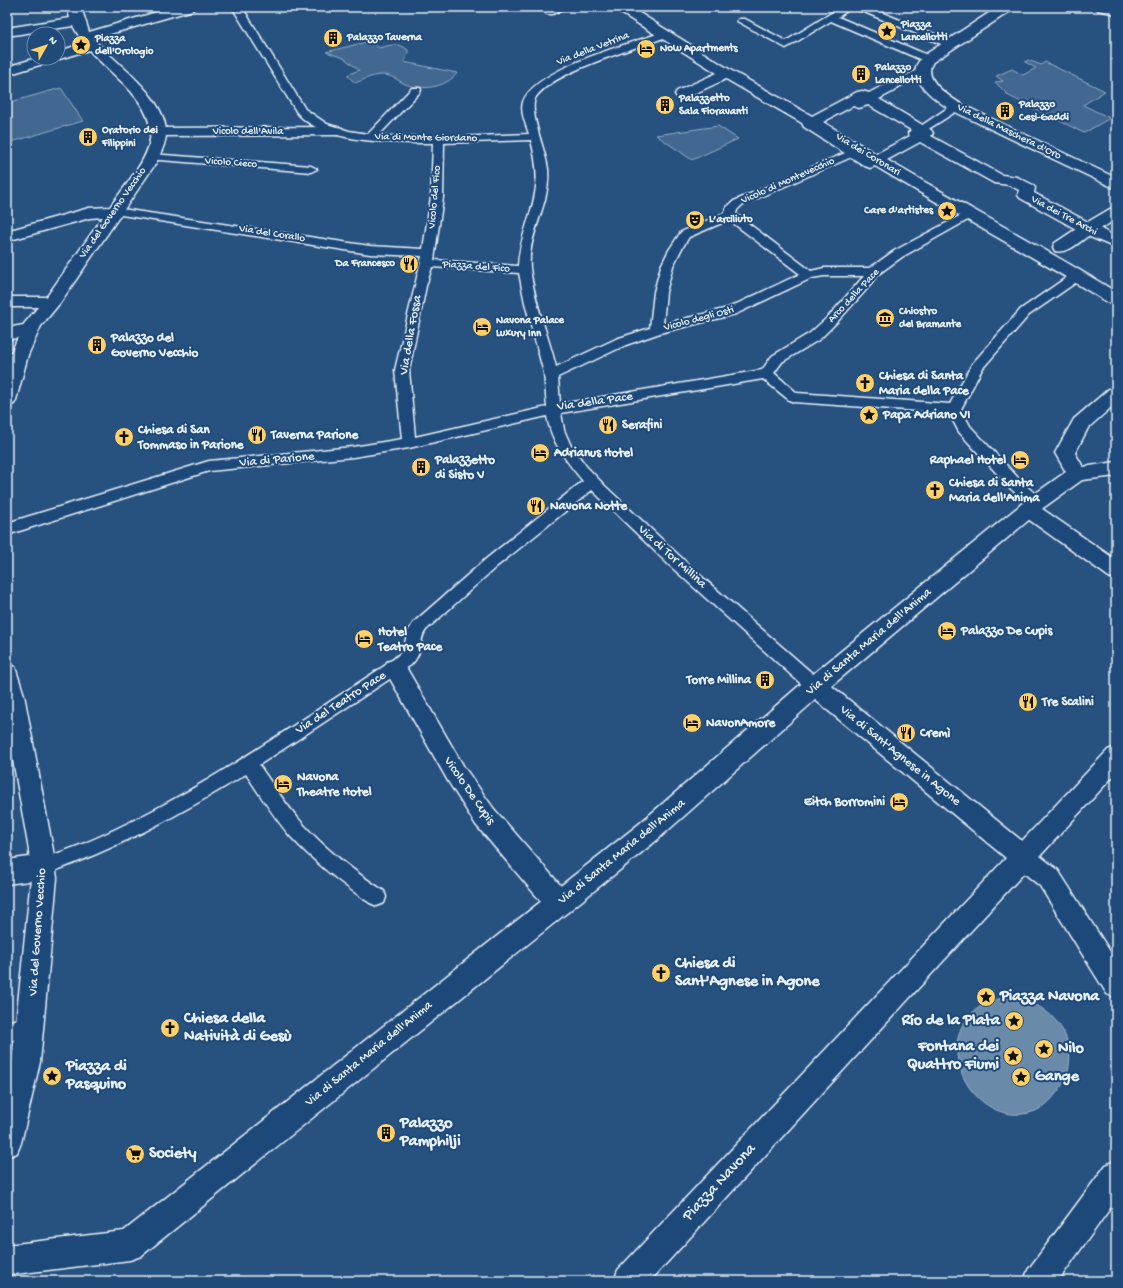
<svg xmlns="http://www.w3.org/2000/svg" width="1123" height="1288" font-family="'Gochi Hand',sans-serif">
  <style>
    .green { fill: #436891; stroke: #96acc4 }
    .water { fill: #6b8aaa; stroke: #9db3c9 }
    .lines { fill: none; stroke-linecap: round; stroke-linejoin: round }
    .service-casing { stroke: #e8f1f8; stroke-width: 3 }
    .pedestrian-casing { stroke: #e8f1f8; stroke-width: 3 }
    .minor-casing { stroke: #e8f1f8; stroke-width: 3 }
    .service { fill: #1f4a7a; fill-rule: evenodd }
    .pedestrian { fill: #1f4a7a; fill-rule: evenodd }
    .minor { fill: #1f4a7a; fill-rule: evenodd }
    .labels { text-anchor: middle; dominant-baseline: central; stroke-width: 4; stroke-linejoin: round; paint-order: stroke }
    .far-poi-label { font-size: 11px; font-weight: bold; fill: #e8f1f8; stroke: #1f4a7a; text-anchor: start }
    .far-street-label { font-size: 11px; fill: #e8f1f8; stroke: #1f4a7a }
    .street-label { font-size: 13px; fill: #e8f1f8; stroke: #1f4a7a }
    .poi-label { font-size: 13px; font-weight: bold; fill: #e8f1f8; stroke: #1f4a7a; text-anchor: start }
    .near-poi-label { font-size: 16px; font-weight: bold; fill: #e8f1f8; stroke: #1f4a7a; text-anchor: start }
    .near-street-label { font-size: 16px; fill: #e8f1f8; stroke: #1f4a7a }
  </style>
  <rect width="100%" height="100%" fill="#27517f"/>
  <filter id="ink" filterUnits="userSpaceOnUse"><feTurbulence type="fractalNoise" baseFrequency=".025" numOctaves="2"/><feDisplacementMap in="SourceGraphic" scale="8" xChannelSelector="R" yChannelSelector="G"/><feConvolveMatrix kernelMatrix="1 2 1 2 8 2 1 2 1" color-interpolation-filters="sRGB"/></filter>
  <g filter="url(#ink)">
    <!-- green -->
    <g class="green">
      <path d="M370,41L379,48C390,45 399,42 408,50V54L404,62L457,73C446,88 422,91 405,84C397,80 392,75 382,75C373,75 363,80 355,83L347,75L359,70L344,58L326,52Z"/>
      <path d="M1028,60L1041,65L1045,62L1105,91L1083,105L1110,118L1084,133L1009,96L995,82L1003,81L996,76L1012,69L1023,75L1036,68L1025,62Z"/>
      <path d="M61,88L83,121L8,143L7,103Z"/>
      <path d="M718,126L738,139L692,160L656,135Z"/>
    </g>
    <!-- water -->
    <path class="water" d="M1008,997C1058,1001 1090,1053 1055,1095C1049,1103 1039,1111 1029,1113C962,1128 917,1012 1008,997Z"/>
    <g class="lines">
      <defs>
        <g id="service">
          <path d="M232,7H242L305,109L327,124L349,131L368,134L412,88H420L421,90L420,92L379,135L389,136L455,137L529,134C526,124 520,112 523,102C534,69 629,44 660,33H666L668,35L666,37C635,49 554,71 536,97C527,110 547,153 548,170C551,204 527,234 530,268C534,302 548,334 556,367L616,339L650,328L654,292L661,266L669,250L681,232L724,213L727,207L734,201L859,147L863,148L864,150L863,152L742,205L737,210L736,214L811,271L824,268H870L894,251L965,213H973L975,215L973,217L902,257L877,275L866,290L837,322L820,339L782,362L774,373L797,393L950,404L972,364L1021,309L1073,273H1081L1083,276L1081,279L1029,315L982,369L961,409L970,426L1021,481L1041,499L1043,503L1041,507L1036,508L1031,507L1011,489L959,432L949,413L794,402L789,400L763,379L561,413L564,430L571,446L586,466L605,486L702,577L821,681L823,686L821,691L815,693L809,691L668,564L592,490L496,567L426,630C418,640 424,652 411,665L259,765C273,785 287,806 303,824C326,850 355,872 384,891L386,897L384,903L377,906L370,903C342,884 314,862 290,836C274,817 260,795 246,774C181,814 115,850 43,875L37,873L34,867L37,861C58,853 80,846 101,836C203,790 296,723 389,663L404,650L407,633L414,622L486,559L583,481C567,462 551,442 547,416L409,448L353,457L209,471L7,535V523L209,461L353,447L402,439L395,370L422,256L370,254L115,214L111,213L109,211L111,209L115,208L370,246L423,249L431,197L433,143C396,143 320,144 296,111ZM531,140C535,156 538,171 536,187C533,214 519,238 518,266L434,260L443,197L444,143ZM729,220L800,274L728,308L663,324L666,292L673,266L681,250L689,237ZM432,267L519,273L525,303L544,373L547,407L415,437L409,370L426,286ZM824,276H864L829,316L810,333L772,356L762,370L560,404L558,377L626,345L660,333L736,314L812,278Z"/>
          <path d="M554,7H567L553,14H547L545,12Z"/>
          <path d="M841,7H853L838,17L932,57L933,59L928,62L924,61L831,21L786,48L737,21L739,19H745L786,41Z"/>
          <path d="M855,7H868L954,42L955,44L954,46H946L857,9Z"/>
          <path d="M922,67L926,68L927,70L926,72L893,90H885L884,88Z"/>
          <path d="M956,104L961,107L960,109L927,130L923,131L918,128L952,105Z"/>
          <path d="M151,154L311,166L317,169L311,172L147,159L145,157Z"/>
          <path d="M30,1016L37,1019L40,1026L37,1033L7,1042V1022Z"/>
        </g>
        <g id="pedestrian">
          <path d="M614,7H630L732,71L812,116L857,92L862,91L869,93C877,89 885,83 894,85L896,88L894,91L879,99L931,130L933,133L931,136L1002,175L1017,177L1033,185L1035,188L1034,193L1116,237V248L1088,236C1078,243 1068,254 1055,251L1053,247L1055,243L1076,229L1020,198L1018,195L1019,190L1009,185L994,183L920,142L887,160C963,205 1041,246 1116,292V305L1110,304C1033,256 953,213 875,166L870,168L865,166L804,127L802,123L726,79L687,97L682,98L677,97L675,94L677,91L717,73L616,10ZM868,105L911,130L908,133L910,136L876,154L823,122L853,106L859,108Z"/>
          <path d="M337,127L342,128L344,131L342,134L337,135L159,136L154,135L152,132L154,129L159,128Z"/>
          <path d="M7,297H51L57,298L60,302L57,306L51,307H7Z"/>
          <path d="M29,324L35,326L38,330L35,334L7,340V328Z"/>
          <path d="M1116,387V403L1088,428L1075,453L1087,474L1084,479L1077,481L1070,479L1055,453L1074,419L1109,389Z"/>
          <path d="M1028,502L1035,504L1116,560V579L1109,577L1021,514L1018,509L1021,504Z"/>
          <path d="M395,659L403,662L464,767L494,809L568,894L572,903L568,912L559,915L550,912L476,825L448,781L384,668L387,662Z"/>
          <path d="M815,677L823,679L1022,841L1108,750L1116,747V773L1040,856L1058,870L1116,961V998L1107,994L1040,886L1024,873L650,1281H614L618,1270L1006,858L807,693L804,686L807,679Z"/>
          <path d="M43,855L52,859L56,867L52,875L43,879L7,884V860Z"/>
          <path d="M1116,1160V1200L1058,1281H1024L1028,1270L1106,1165Z"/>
        </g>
        <g id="minor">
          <path d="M67,7H81L89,32L174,7H195L193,10L93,39C116,63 164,96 166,131C167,142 160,154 156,163L60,303L41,326L28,355L16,400L14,404L7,406V366L10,355L24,324L48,295L103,217L90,218L7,241V231L89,208L110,207C143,160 174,135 125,85C113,73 100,62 89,50L7,75V67L36,58H58V52L83,43L73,26L7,36V28L70,18Z"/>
          <path d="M998,7H1014L1012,10L933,62C921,79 949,96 961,104L1116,178V189L951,110C939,102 912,84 916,67C917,63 921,59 923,56Z"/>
          <path d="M1096,7H1116V14L1098,10Z"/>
          <path d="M1116,207V219C1106,225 1094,236 1081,232L1079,229L1081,226L1110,209Z"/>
          <path d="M1116,462V476L1082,480L1043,508L823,693L657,840L141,1256L130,1260L7,1275V1245L124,1231L639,824L807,679L1029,498L1070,469Z"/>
          <path d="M7,665L15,667L24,695L53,850L57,878L40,1062L21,1143L17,1153L7,1157V1083L12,1062L31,878L29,850L7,726Z"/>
        </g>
      </defs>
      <!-- service casing -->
      <use href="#service" class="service-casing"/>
      <!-- pedestrian casing -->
      <use href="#pedestrian" class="pedestrian-casing"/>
      <!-- minor casing -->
      <use href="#minor" class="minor-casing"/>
      <!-- service -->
      <use href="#service" class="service"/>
      <!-- pedestrian -->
      <use href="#pedestrian" class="pedestrian"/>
      <!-- minor -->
      <use href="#minor" class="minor"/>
    </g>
  </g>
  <!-- icons -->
  <defs>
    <symbol id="sight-disc" viewBox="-11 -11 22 22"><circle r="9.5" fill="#ffd166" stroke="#1f4a7a"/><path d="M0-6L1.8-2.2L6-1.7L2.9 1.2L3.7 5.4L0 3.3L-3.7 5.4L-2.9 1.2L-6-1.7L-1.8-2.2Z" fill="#111"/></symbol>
    <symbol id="building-disc" viewBox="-11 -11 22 22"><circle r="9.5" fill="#ffd166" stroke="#1f4a7a"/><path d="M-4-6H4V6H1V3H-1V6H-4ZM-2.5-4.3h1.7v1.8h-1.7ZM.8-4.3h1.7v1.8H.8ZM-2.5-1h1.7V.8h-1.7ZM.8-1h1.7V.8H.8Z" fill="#111"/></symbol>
    <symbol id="hotel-disc" viewBox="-11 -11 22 22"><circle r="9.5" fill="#ffd166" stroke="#1f4a7a"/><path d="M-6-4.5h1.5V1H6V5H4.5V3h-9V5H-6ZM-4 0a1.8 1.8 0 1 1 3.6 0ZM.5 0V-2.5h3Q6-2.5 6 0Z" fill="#111"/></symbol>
    <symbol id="theatre-disc" viewBox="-11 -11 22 22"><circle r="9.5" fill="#ffd166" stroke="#1f4a7a"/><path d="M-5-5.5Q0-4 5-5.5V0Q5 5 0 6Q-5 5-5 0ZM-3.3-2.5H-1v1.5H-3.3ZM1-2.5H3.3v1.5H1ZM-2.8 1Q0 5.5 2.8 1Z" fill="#111"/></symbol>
    <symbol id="restaurant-disc" viewBox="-11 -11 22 22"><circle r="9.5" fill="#ffd166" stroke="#1f4a7a"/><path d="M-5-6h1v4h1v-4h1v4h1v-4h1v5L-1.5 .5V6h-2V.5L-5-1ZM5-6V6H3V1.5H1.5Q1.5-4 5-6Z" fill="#111"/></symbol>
    <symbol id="museum-disc" viewBox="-11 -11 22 22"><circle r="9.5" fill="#ffd166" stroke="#1f4a7a"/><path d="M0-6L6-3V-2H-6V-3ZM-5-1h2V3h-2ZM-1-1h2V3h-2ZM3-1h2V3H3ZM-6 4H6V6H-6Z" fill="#111"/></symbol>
    <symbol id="church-disc" viewBox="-11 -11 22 22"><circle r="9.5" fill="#ffd166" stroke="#1f4a7a"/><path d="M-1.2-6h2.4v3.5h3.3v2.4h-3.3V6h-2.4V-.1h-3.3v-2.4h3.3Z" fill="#111"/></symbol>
    <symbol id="supermarket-disc" viewBox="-11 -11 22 22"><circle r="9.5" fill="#ffd166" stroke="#1f4a7a"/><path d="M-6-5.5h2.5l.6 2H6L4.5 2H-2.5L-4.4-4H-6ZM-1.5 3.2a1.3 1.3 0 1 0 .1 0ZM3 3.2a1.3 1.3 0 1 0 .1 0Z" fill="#111"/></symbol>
  </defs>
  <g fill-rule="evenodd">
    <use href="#sight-disc" x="876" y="20" width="22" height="22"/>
    <use href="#building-disc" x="322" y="27" width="22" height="22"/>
    <use href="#sight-disc" x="70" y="34" width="22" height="22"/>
    <use href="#hotel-disc" x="635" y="38" width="22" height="22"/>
    <use href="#building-disc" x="850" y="63" width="22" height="22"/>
    <use href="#building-disc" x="654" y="94" width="22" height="22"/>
    <use href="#building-disc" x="994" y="100" width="22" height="22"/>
    <use href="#building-disc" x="77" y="126" width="22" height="22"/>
    <use href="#sight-disc" x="936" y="200" width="22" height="22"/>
    <use href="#theatre-disc" x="684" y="209" width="22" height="22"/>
    <use href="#restaurant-disc" x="398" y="253" width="22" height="22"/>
    <use href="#museum-disc" x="874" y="307" width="22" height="22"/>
    <use href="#hotel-disc" x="471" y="316" width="22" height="22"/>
    <use href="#building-disc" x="86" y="334" width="22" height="22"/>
    <use href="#church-disc" x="854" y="372" width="22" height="22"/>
    <use href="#sight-disc" x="858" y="404" width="22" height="22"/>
    <use href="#restaurant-disc" x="597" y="414" width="22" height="22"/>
    <use href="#restaurant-disc" x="246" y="424" width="22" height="22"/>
    <use href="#church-disc" x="113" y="426" width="22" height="22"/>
    <use href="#hotel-disc" x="529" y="442" width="22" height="22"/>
    <use href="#hotel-disc" x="1009" y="449" width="22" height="22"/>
    <use href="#building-disc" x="410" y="456" width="22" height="22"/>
    <use href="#church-disc" x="924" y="479" width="22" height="22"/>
    <use href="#restaurant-disc" x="525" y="495" width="22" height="22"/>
    <use href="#hotel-disc" x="936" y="620" width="22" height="22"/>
    <use href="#hotel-disc" x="353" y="628" width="22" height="22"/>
    <use href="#building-disc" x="754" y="669" width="22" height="22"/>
    <use href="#restaurant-disc" x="1017" y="691" width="22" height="22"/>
    <use href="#hotel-disc" x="681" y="712" width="22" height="22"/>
    <use href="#restaurant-disc" x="895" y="722" width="22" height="22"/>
    <use href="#hotel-disc" x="272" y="773" width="22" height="22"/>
    <use href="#hotel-disc" x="888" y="791" width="22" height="22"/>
    <use href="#church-disc" x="650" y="962" width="22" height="22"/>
    <use href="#sight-disc" x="975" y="986" width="22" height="22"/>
    <use href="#sight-disc" x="1003" y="1010" width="22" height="22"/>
    <use href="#church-disc" x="159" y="1017" width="22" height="22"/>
    <use href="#sight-disc" x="1033" y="1038" width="22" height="22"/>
    <use href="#sight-disc" x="1002" y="1045" width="22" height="22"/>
    <use href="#sight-disc" x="41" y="1065" width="22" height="22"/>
    <use href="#sight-disc" x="1010" y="1066" width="22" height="22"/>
    <use href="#building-disc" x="375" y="1122" width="22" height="22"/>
    <use href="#supermarket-disc" x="124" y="1143" width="22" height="22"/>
  </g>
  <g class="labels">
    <!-- far-poi labels -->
    <g class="far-poi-label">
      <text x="901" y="25">Piazza<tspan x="901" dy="13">Lancellotti</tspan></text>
      <text x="347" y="38">Palazzo Taverna</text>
      <text x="95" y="39">Piazza<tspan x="95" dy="13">dell'Orologio</tspan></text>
      <text x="660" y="49">Now Apartments</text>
      <text x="875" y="68">Palazzo<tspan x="875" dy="13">Lancellotti</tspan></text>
      <text x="679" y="99">Palazzetto<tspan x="679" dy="13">Sala Fioravanti</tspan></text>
      <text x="1019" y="105">Palazzo<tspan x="1019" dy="13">Cesi-Gaddi</tspan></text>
      <text x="102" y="131">Oratorio dei<tspan x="102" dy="13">Filippini</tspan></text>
      <text x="933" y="211" text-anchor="end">Care d'artistes</text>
      <text x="709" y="220">L’arciliuto</text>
      <text x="395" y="264" text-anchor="end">Da Francesco</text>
      <text x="899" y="312">Chiostro<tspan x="899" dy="13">del Bramante</tspan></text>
      <text x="496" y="321">Navona Palace<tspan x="496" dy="13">Luxury Inn</tspan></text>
    </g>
    <!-- far-street labels -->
    <g class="far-street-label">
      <text transform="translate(593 49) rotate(-21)">Via della Vetrina</text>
      <text x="248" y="132">Vicolo dell'Avila</text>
      <text transform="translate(1009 132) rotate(26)">Via della Maschera d'Oro</text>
      <text transform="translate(426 138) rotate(1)">Via di Monte Giordano</text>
      <text transform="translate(868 155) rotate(31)">Via dei Coronari</text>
      <text transform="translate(231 163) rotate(4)">Vicolo Cieco</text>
      <text transform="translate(788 181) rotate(-24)">Vicolo di Montevecchio</text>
      <text transform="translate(435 197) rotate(-85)">Vicolo del Fico</text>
      <text transform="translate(113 213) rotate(-55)">Via del Governo Vecchio</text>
      <text transform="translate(1064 216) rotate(28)">Via dei Tre Archi</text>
      <text transform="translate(272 234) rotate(9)">Via del Corallo</text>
      <text transform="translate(476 267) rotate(4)">Piazza del Fico</text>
      <text transform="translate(854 296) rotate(-47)">Arco della Pace</text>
      <text transform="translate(699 319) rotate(-15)">Vicolo degli Osti</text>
    </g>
    <!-- street labels -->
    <g class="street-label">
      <text transform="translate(411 335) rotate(-80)">Via della Fossa</text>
      <text transform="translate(595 402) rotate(-8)">Via della Pace</text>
      <text transform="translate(277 460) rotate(-5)">Via di Parione</text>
      <text transform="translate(672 557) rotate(42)">Via di Tor Millina</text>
      <text transform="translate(869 642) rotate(-40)">Via di Santa Maria dell'Anima</text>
      <text transform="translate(341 703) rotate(-33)">Via del Teatro Pace</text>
      <text transform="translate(900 756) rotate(39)">Via di Sant'Agnese in Agone</text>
      <text transform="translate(469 791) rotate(55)">Vicolo De Cupis</text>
      <text transform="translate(622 852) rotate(-39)">Via di Santa Maria dell'Anima</text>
      <text transform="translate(38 932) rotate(-86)">Via del Governo Vecchio</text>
      <text transform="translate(369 1054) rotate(-39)">Via di Santa Maria dell'Anima</text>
    </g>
    <!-- poi labels -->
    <g class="poi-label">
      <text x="111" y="338">Palazzo del<tspan x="111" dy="15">Governo Vecchio</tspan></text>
      <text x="879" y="376">Chiesa di Santa<tspan x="879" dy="15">Maria della Pace</tspan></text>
      <text x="883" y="415">Papa Adriano VI</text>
      <text x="622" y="425">Serafini</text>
      <text x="138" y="430">Chiesa di San<tspan x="138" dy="15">Tommaso in Parione</tspan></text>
      <text x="271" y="435">Taverna Parione</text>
      <text x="554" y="453">Adrianus Hotel</text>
      <text x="435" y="460">Palazzetto<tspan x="435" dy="15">di Sisto V</tspan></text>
      <text x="1006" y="460" text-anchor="end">Raphael Hotel</text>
      <text x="949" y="483">Chiesa di Santa<tspan x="949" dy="15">Maria dell'Anima</tspan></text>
      <text x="550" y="506">Navona Notte</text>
      <text x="961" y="631">Palazzo De Cupis</text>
      <text x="378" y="632">Hotel<tspan x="378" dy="15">Teatro Pace</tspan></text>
      <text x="751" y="680" text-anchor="end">Torre Millina</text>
      <text x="1042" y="702">Tre Scalini</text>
      <text x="706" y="723">NavonAmore</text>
      <text x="920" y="733">Cremì</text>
      <text x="297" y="777">Navona<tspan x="297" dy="15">Theatre Hotel</tspan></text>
      <text x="885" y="802" text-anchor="end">Eitch Borromini</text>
    </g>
    <!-- near-poi labels -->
    <g class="near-poi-label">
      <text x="675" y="964">Chiesa di<tspan x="675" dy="18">Sant'Agnese in Agone</tspan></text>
      <text x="1000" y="997">Piazza Navona</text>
      <text x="184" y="1019">Chiesa della<tspan x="184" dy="18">Natività di Gesù</tspan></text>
      <text x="1000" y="1021" text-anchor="end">Río de la Plata</text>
      <text x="999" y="1047" text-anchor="end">Fontana dei<tspan x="999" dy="18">Quattro Fiumi</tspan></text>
      <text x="1058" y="1049">Nilo</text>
      <text x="66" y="1067">Piazza di<tspan x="66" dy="18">Pasquino</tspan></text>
      <text x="1035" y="1077">Gange</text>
      <text x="400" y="1124">Palazzo<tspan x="400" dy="18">Pamphilji</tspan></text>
      <text x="149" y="1154">Society</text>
    </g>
    <!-- near-street labels -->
    <g class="near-street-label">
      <text transform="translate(720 1183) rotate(-47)">Piazza Navona</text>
    </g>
  </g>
  <!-- margin -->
  <rect width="1123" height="1288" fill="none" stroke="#1f4a7a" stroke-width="24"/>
  <rect x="12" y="12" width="1099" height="1264" fill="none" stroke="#e8f1f8" stroke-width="1.5" filter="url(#ink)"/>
  <!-- north arrow -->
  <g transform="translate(46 46) rotate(51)"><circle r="19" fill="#1f4a7a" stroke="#6f8dac"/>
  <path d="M0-3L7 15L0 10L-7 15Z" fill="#ffd166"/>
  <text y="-6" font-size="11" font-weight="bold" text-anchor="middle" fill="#e8f1f8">N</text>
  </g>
</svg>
